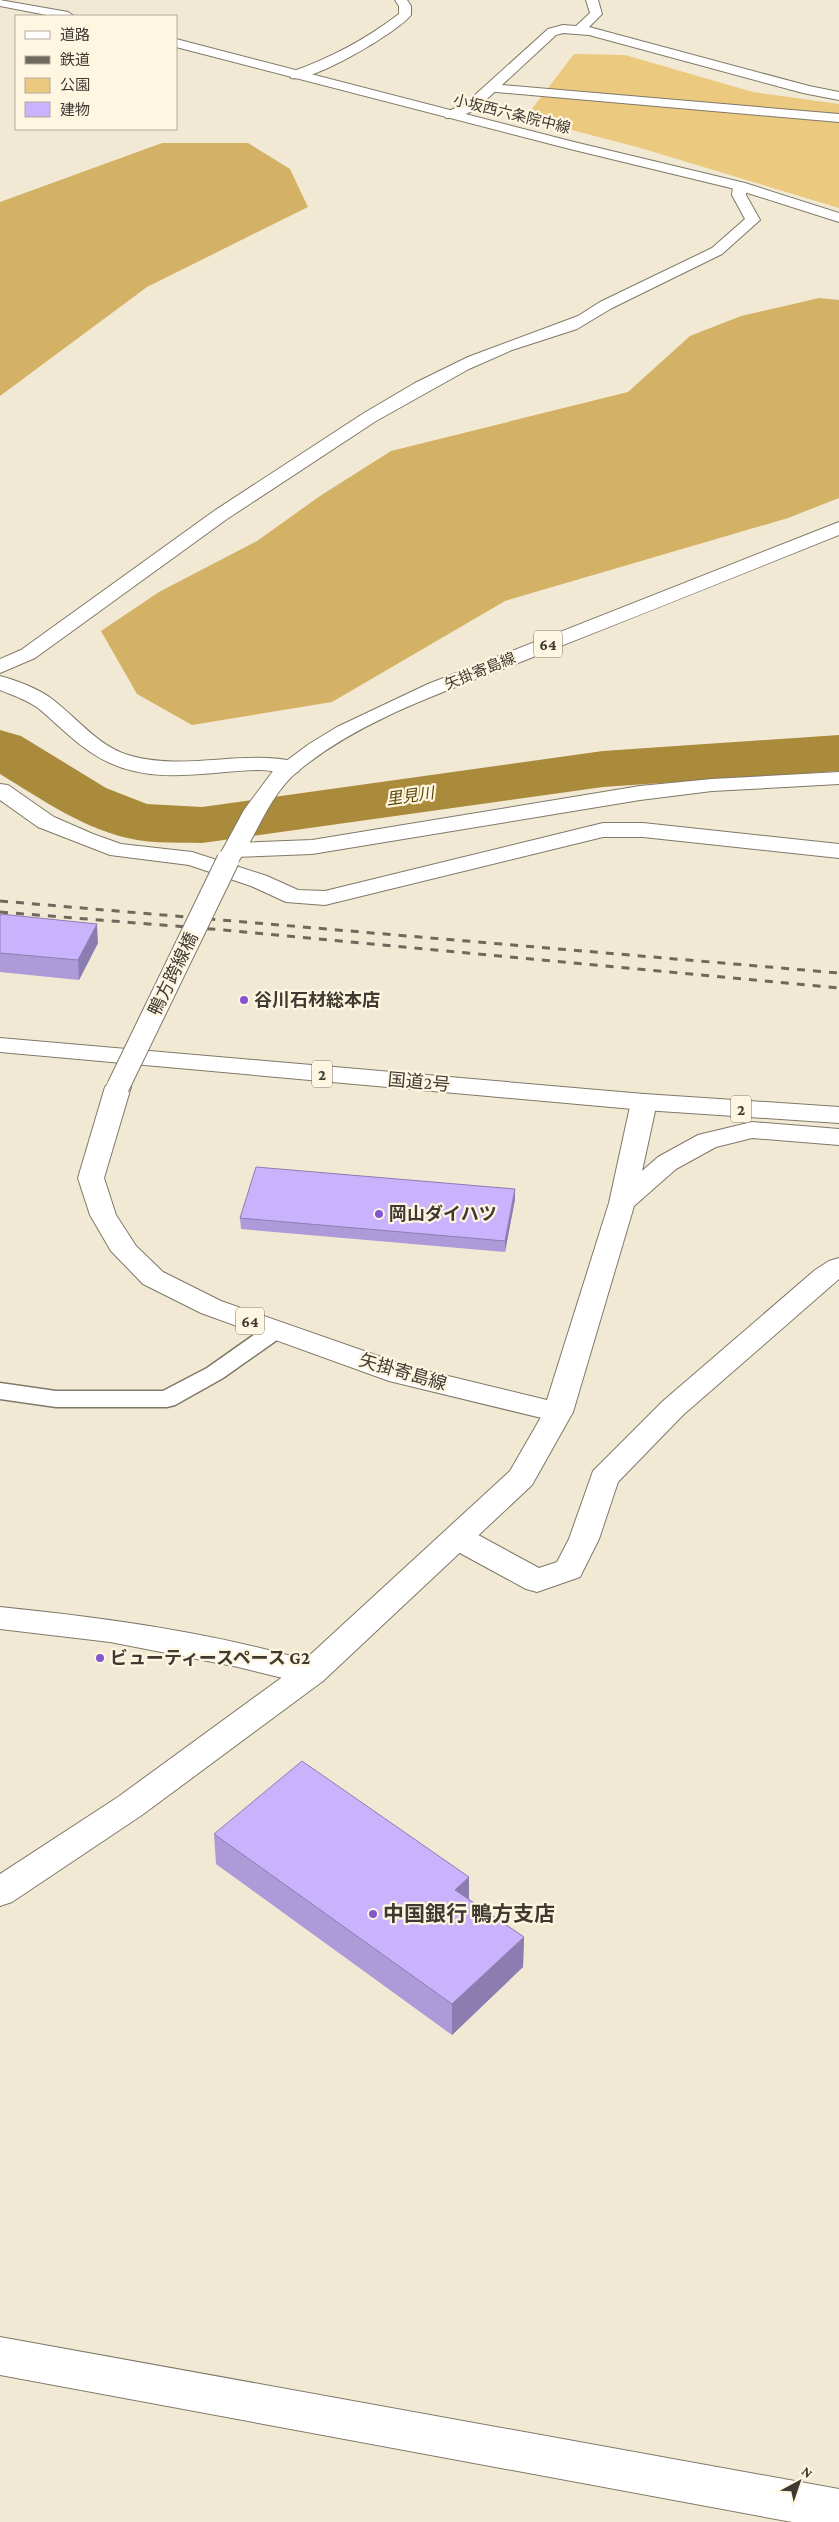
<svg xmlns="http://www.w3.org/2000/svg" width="839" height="2522" font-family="'Crimson Pro','Noto Sans JP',serif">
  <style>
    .green { fill: #ebc97e }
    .forest { fill: #d4b265 }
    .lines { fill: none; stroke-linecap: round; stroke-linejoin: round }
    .river { fill: #aa8a3b; fill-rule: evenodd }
    .lane-casing { stroke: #807867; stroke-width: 3 }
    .street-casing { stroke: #807867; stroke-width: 2 }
    .secondary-casing { stroke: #807867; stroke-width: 2 }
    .primary-casing { stroke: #807867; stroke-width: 2 }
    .highway-casing { stroke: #807867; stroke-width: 2 }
    .lane { fill: #fff; fill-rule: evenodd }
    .street { fill: #fff; fill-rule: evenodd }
    .secondary { fill: #fff; fill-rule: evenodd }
    .primary { fill: #fff; fill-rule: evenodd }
    .highway { fill: #fff; fill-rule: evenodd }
    .rail { stroke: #6e695d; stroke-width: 3; stroke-dasharray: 8 8; stroke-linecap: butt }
    .primary-bridge-casing { stroke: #807867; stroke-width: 24; stroke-linecap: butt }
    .primary-bridge { stroke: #fff; stroke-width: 22 }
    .wall { fill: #ac9ad9 }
    .shaded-wall { fill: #8c7db0 }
    .building { fill: #c8b3fc; stroke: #8c7db0 }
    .poi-dot { fill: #8457d0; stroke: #fff6e2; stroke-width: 2 }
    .labels { text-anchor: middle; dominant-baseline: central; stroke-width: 4.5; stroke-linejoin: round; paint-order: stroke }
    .far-street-label { font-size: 15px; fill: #3e3a32; stroke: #fff6e2 }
    .shield { fill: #fff6e2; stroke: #787267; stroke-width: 1 }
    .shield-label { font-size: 16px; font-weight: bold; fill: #3e3a32 }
    .far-water-label { font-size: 16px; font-style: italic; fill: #594200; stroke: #fff6e2 }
    .street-label { font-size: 18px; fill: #3e3a32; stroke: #fff6e2 }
    .poi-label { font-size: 18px; font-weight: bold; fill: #3e3a32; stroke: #fff6e2; text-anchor: start }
    .near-poi-label { font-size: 21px; font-weight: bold; fill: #3e3a32; stroke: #fff6e2; text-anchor: start }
  </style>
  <rect width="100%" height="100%" fill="#f2e9d5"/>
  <!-- green -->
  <path class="green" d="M574,54L625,55L753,92L839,104V208L637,147L525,118Z"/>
  <!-- forest -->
  <g class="forest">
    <path d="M162,143H248L290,169L308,207L147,287L0,396V202Z"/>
    <path d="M819,298L839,300V498L788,518L505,601L332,702L192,725L137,694L101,631L159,592L257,541L320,496L391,451L628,392L690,336L741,316Z"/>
  </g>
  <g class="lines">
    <!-- river -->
    <path class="river" d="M0,730L21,736L106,788L147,804L202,807L603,751L839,735V771L603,787L202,843C181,842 158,844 137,840C86,831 43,800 0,774Z"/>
    <defs>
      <path id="lane" d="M276,1323L284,1325L288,1330L284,1335L223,1378L175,1405L167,1407H56L0,1399V1383L56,1391H163L207,1368L268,1325Z"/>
      <g id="street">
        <path d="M395,0H407L411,6V15C398,32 312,83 291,78L290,75L291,72C331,58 366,39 399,14V6Z"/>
        <path d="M586,0H598L602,14L589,27L809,86L839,92V100L803,93L589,35L563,33L556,35L475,110L456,118H446L444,115L446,112L465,104L548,29L563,25L576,26L590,13Z"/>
        <path d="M740,182L747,186L746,195L760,220L722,254L612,308L577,329L512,350L469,369L376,421L227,519L35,658L0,673V659L21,650L214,511L364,413L415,383L468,357L578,316L600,302L712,248L745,219L732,195L733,186Z"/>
        <path d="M0,676C16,680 39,689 52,699C76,717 98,746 128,755C185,772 241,749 298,762L301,767L298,772C285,775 273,770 260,770C210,771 158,785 110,763C81,750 61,727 38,708C27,700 12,695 0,690Z"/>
        <path d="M839,772V784L712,791L640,800L312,854L234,857L226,855L223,850L226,845L234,843L312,840L640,786L712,779Z"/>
        <path d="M0,784L8,785L54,817L93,834L121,844L192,852L267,876L298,890L325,891L603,823H643L839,844V858L643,837H603L325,905L286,902L251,886L189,865L110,855L38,827L0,800Z"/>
        <path d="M839,1258V1279L683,1415L618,1482L599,1539L580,1577L537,1592L526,1589L447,1546L443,1538L447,1530L458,1527L469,1530L539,1568L557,1562L569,1539L593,1471L663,1401L815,1270L829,1261Z"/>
        <path d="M0,1607C108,1618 218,1633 323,1665L327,1673L323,1681L311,1685L238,1667L110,1642L0,1629Z"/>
        <path d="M0,2337L839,2489V2522H792L0,2375Z"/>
      </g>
      <g id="secondary">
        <path d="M0,0L68,12L74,16H52L0,6Z"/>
        <path d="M176,39L574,142L745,183L839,213V222L735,189L566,148L176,47Z"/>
        <path d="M490,84L839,114V122L485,91L484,88Z"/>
        <path d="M558,1402L568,1405L573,1412L532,1485L323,1681L142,1815L12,1902L0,1906V1874L118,1797L299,1665L510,1471L548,1405Z"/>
      </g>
      <g id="primary">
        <path d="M839,522V535C737,576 635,617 533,657C454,689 365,716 298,771C268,796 258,834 236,865L228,867L220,865L217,860L244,810L273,771L309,744L337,727L428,684Z"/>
        <path d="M118,1079L127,1082L131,1087L104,1178L116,1215L136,1246L163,1272L221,1301L407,1366L547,1400L609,1203L631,1102L635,1097L644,1094L653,1097L657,1102L642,1171L658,1157L698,1135L752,1122L839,1129V1145L752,1138L716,1147L676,1169L634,1206L573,1412L568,1419L558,1422L389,1381L201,1313L143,1284L111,1251L90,1215L78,1178L105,1087L109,1082Z"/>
      </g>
      <path id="highway" d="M0,1038L644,1094L839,1107V1123L644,1110L0,1052Z"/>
    </defs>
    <!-- lane casing -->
    <use href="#lane" class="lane-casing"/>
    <!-- street casing -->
    <use href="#street" class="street-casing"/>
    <!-- secondary casing -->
    <use href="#secondary" class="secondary-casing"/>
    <!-- primary casing -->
    <use href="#primary" class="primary-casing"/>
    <!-- highway casing -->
    <use href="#highway" class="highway-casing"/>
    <!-- lane -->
    <use href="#lane" class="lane"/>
    <!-- street -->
    <use href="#street" class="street"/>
    <!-- secondary -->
    <use href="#secondary" class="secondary"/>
    <!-- primary -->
    <use href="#primary" class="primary"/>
    <!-- highway -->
    <use href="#highway" class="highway"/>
    <!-- rail -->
    <g class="rail">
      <path d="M0,901L839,973"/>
      <path d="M0,912L224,930L839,988"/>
    </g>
    <defs>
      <path id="primary-bridge" d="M118,1087L228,860"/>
    </defs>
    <!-- primary-bridge casing -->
    <use href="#primary-bridge" class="primary-bridge-casing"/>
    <!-- primary-bridge -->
    <use href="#primary-bridge" class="primary-bridge"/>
  </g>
  <!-- wall -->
  <g class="wall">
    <path d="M0,914L98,943L79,980L0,972Z"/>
    <path d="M515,1189V1199L505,1252L241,1229L240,1218Z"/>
    <path d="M214,1834L469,1877V1899L524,1937L523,1967L452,2035L216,1864Z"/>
  </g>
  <!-- shaded-wall -->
  <g class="shaded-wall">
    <path d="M97,924L98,943L79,980L78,960Z"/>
    <path d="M515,1189V1199L505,1252V1241Z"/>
    <path d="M469,1877V1908L455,1890Z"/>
    <path d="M524,1937L523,1967L452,2035V2004Z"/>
  </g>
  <!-- building -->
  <g class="building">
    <path d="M0,914L97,924L78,960L0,953Z"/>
    <path d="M256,1167L515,1189L505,1241L240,1218Z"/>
    <path d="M302,1761L469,1877L455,1890L524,1937L452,2004L214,1834Z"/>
  </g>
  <!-- markers -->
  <g class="poi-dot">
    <circle cx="244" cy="1000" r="5"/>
    <circle cx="379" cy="1214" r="5"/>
    <circle cx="100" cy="1658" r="5"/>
    <circle cx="373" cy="1914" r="5"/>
  </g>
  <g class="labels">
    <!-- far-street labels -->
    <g class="far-street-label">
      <text transform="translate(512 114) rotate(14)">小坂西六条院中線</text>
      <text transform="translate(480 671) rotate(-22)">矢掛寄島線</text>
    </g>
    <!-- shield labels -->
    <g class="shield">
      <rect x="534" y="630.5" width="28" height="27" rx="4"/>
      <rect x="312" y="1060.5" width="20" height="27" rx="4"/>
      <rect x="731" y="1095.5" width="20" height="27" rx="4"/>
      <rect x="236" y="1307.5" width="28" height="27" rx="4"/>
    </g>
    <g class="shield-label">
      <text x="548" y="644">64</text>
      <text x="322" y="1074">2</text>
      <text x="741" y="1109">2</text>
      <text x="250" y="1321">64</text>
    </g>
    <!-- far-water labels -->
    <g class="far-water-label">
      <text transform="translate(410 796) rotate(-8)">里見川</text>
    </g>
    <!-- street labels -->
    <g class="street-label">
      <text transform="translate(173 974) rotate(-64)">鴨方跨線橋</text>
      <text transform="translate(419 1082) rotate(5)">国道2号</text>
      <text transform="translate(403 1372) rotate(16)">矢掛寄島線</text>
    </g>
    <!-- poi labels -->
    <g class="poi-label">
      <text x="254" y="1000">谷川石材総本店</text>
      <text x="389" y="1214">岡山ダイハツ</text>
      <text x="110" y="1658">ビューティースペース G2</text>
    </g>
    <!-- near-poi labels -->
    <g class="near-poi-label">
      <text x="383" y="1914">中国銀行 鴨方支店</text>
    </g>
  </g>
  <!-- legend -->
  <rect x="15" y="15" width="162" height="115" fill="#fff6e2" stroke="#b2ab9c"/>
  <rect x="25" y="31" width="25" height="8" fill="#ffffff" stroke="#b2ab9c"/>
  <text x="60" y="40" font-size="15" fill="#3e3a32">道路</text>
  <rect x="25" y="56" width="25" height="8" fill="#6e695d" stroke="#b2ab9c"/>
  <text x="60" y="65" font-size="15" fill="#3e3a32">鉄道</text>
  <rect x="25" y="78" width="25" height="15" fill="#ebc97e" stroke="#b2ab9c"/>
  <text x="60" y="90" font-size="15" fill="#3e3a32">公園</text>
  <rect x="25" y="102" width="25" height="15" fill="#c8b3fc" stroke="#b2ab9c"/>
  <text x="60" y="115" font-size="15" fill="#3e3a32">建物</text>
  <!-- north arrow -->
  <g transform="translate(799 2482) rotate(40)" stroke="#fff6e2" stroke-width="4" paint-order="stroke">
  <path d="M0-4L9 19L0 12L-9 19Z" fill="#3e3a32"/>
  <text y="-8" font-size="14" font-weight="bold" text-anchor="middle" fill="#3e3a32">N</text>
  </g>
</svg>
